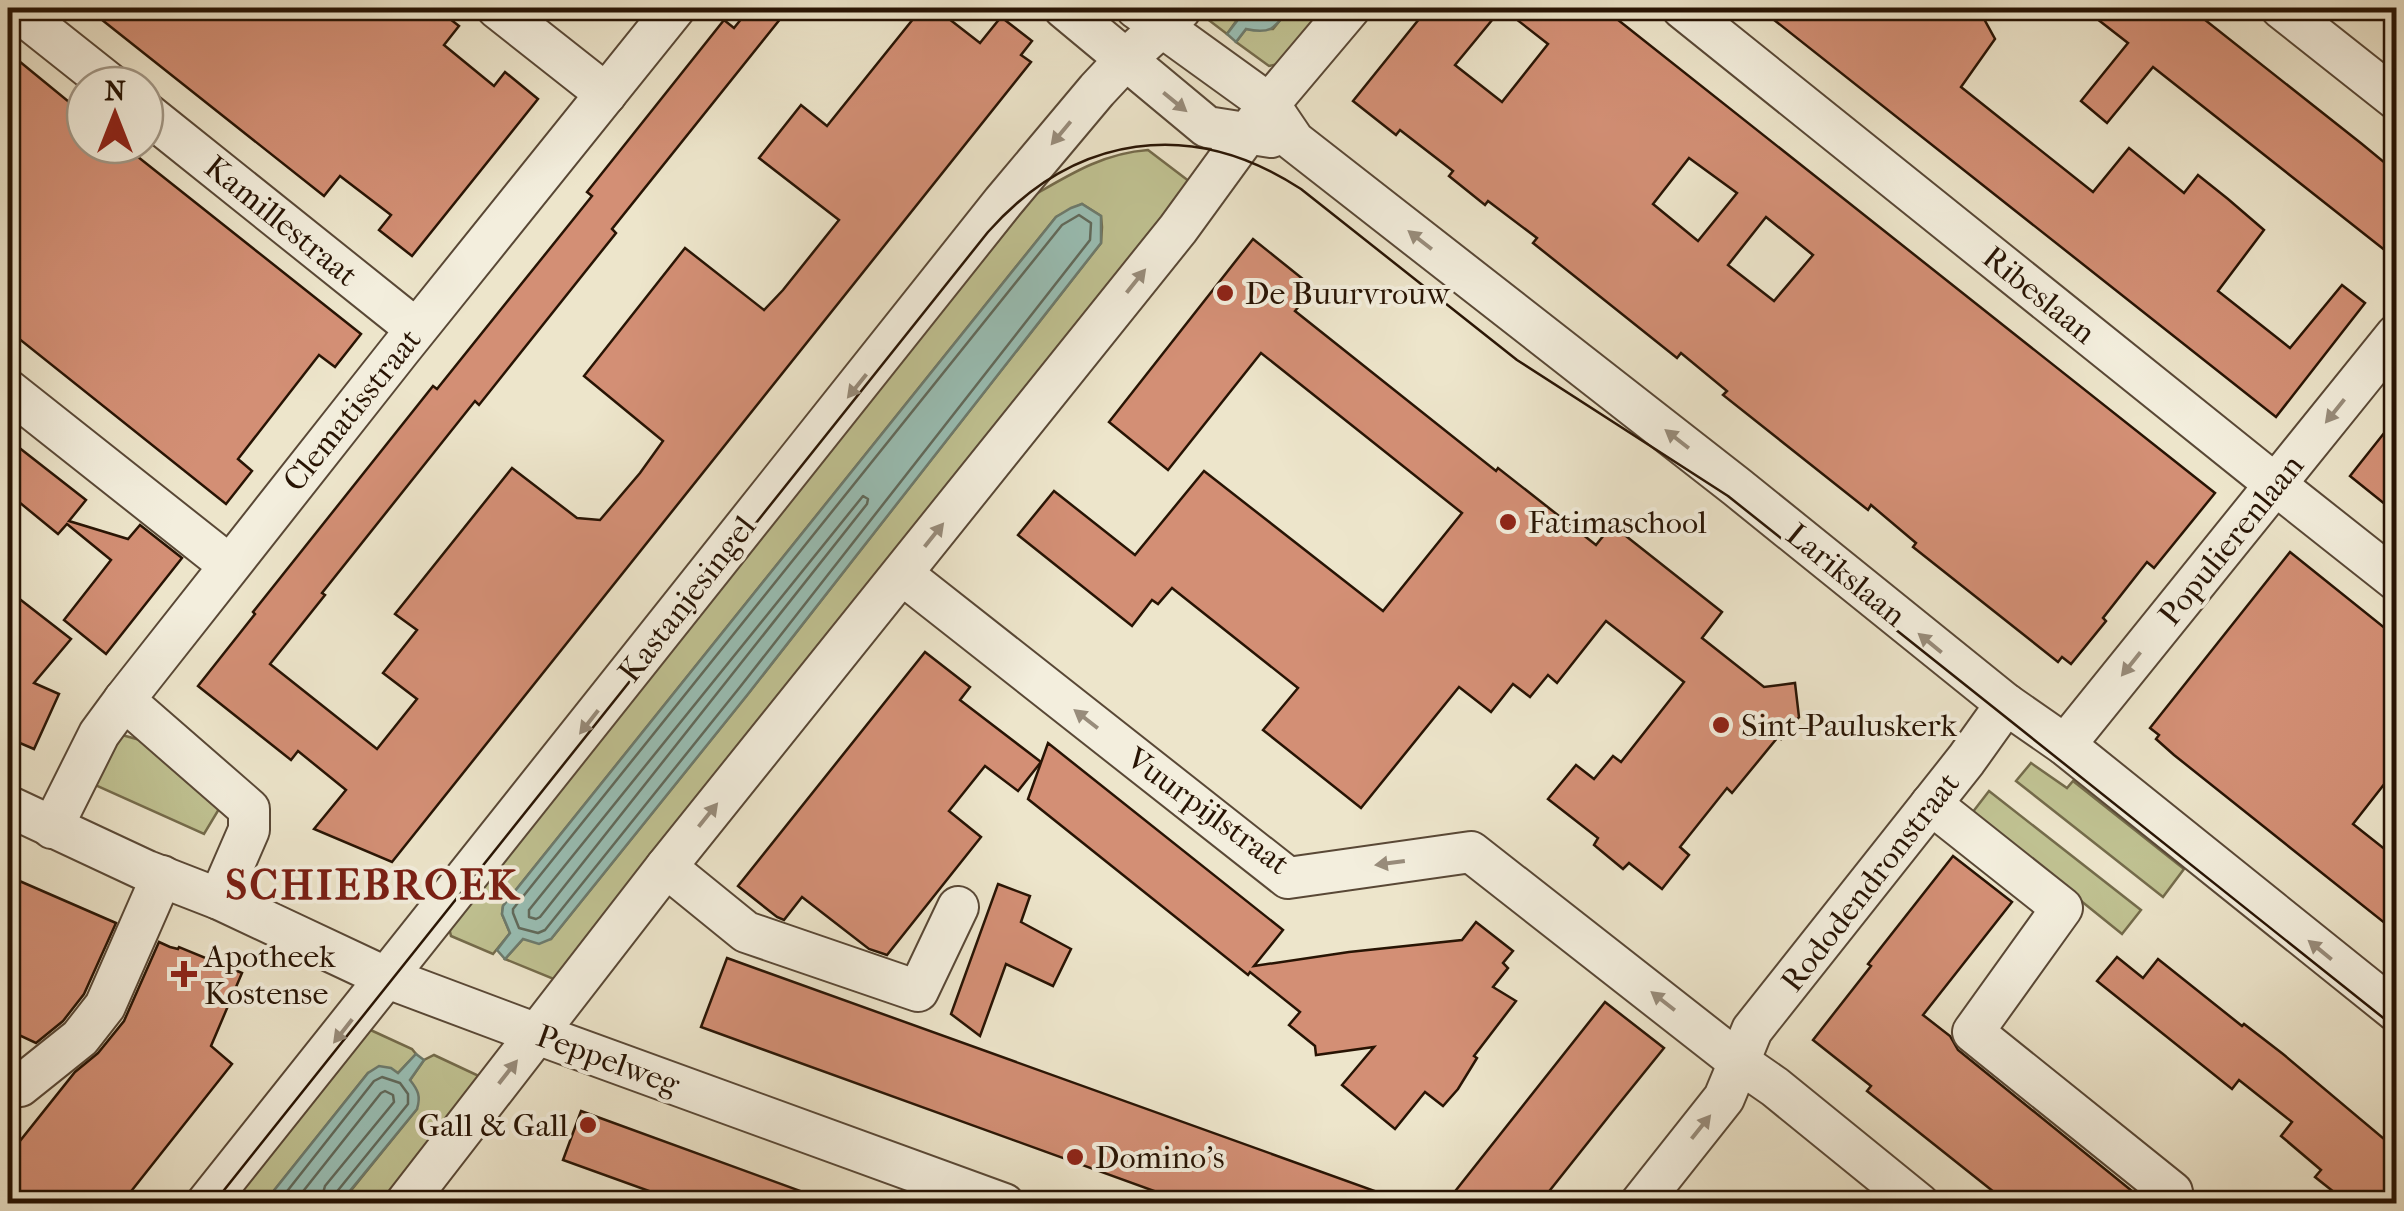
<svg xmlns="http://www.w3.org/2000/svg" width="2404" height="1211" font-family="'IM FELL French Canon',serif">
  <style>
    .green { fill: #c0c292; stroke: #746b4b; stroke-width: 2.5 }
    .water { fill: #99bfb5; stroke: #6c7b6e; stroke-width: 2.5 }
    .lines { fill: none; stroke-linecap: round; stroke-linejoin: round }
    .shore { stroke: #606a5c; stroke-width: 2.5 }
    .building { fill: #d38f75; stroke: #281404; stroke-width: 2.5; fill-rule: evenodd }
    .minor-casing { stroke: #594836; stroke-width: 44 }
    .minor { stroke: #f3eedd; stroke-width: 40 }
    .tram { stroke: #281404; stroke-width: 2.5 }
    .oneway { fill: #988c7b }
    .poi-dot { fill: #8f2418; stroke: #f3eedd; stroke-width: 4 }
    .labels { text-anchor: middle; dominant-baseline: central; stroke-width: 8; stroke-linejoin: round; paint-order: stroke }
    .street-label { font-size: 32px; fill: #281404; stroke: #f3eedd }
    .poi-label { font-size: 32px; fill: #281404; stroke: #f3eedd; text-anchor: start }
    .district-label { font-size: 42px; font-weight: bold; letter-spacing: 2.5px; fill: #7a1f14; stroke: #f3eedd }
  </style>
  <rect width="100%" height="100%" fill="#ede5cb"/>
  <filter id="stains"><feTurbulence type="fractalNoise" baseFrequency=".002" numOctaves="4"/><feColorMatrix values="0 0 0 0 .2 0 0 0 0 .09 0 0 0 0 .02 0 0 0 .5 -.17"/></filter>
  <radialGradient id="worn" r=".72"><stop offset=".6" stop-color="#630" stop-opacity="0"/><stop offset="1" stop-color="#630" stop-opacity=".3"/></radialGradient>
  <!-- green -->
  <g class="green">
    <path d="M1202,8H1233L1237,20L1227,34L1202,15Z"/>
    <path d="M1290,8H1332L1288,62L1269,66L1236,42L1246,29H1273Z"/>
    <path d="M1148,150L1194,185L561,982L505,959L523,939H551L748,694L1101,243L1102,227L1101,216L1082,204L1056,217L503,906L502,914L510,933L493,954L451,936L448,923L1036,194C1072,173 1105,153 1148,150Z"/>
    <path d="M122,735L140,740L219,809L204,834L95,785Z"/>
    <path d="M2031,763L2067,788L2073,781L2184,869L2163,897L2016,781Z"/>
    <path d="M1989,791L2141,910L2122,934L1972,813Z"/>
    <path d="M364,1027L412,1049L416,1054L398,1073H368L264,1203L223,1204Z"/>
    <path d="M434,1055L481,1077L380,1203L340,1204L417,1109L410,1080L424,1060Z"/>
  </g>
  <!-- water -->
  <g class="water">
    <path d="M1233,8H1290C1275,27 1272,35 1246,29L1236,42L1227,34L1237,21Z"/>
    <path d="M1082,204L1101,216V243L748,694L551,939L539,944L523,939L505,959L497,950L510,933L502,914L503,906L1056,217L1071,208Z"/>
    <path d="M416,1054L424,1060L410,1080C418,1090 421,1096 417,1109L340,1203H264L368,1073L379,1066L391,1068L398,1073Z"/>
  </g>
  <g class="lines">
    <!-- shore -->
    <g class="shore">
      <path d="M1079,215L1091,223L1090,240L740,687L545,930L538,933L519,928L513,913V909L1062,225Z"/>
      <path d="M863,496L868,499L867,504L540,917L536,919L529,917V910Z"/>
      <path d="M277,1204L374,1081L382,1077L400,1083L408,1094V1104L335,1194L333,1204"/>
      <path d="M293,1204L381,1093L385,1091L393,1095L394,1102L325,1186L320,1204"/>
    </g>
  </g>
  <!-- building -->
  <g class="building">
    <path d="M87,8H436L459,26L444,45L494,86L505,72L538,99L412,256L379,230L391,215L340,176L324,196Z"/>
    <path d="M750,8H789L612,229L616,233L479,405L475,401L322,593L325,595L270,664L377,749L417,699L383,673L417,630L395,614L512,468L577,518L600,520L640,473L663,441L584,376L685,248L764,310L783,290L839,220L759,158L801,105L827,126L922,8H935L980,43L1001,17L1032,41L1021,55L1031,62L392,862L314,829L346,790L298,751L291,760L198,686L255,614L253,612L433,386L437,389L592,196L587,192L724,20L734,28Z"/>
    <path d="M1428,8H1502L1455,65L1502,102L1548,44L1502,8H1603L2215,493L2154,568L2147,562L2103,618L2106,621L2071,664L2062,657L2058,662L1913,547L1916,543L1871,505L1868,510L1723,395L1727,391L1681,353L1677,358L1533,243L1537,238L1488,201L1485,205L1449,176L1453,171L1400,130L1396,135L1353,101ZM1689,158L1737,193L1698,241L1653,204ZM1766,217L1813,255L1774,301L1728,265Z"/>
    <path d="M1759,8H1978L1995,39L1961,87L2093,192L2129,148L2184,193L2198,175L2228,199L2264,230L2218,291L2290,348L2342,285L2365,303L2276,417Z"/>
    <path d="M2083,8H2190L2362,144L2396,172V259L2153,67L2107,123L2081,101L2128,43Z"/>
    <path d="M8,52L85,115V145H123L361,334L335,367L319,355L238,459L252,471L226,504L8,330Z"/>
    <path d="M1253,239L1314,288L1295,311L1496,471L1498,468L1596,545L1612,525L1722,612L1702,638L1764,687L1795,683L1799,717L1781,739L1778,737L1732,793L1727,788L1680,847L1689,855L1662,889L1629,863L1623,869L1594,845L1598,838L1548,799L1576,765L1594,779L1613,756L1621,762L1684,682L1606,621L1557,683L1548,675L1530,697L1513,684L1491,712L1459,687L1361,808L1263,730L1298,688L1172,588L1158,604L1152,600L1132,626L1018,535L1054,491L1135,555L1204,471L1383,611L1462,513L1261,353L1168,470L1109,422Z"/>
    <path d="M2396,418V513L2350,476Z"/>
    <path d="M8,439L86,500L69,521L128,539L140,525L182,558L106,654L64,620L111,560L67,524L58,534L8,493Z"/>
    <path d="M2290,552L2396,637V769L2353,824L2396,858V932L2174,755L2156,739L2159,735L2150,728Z"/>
    <path d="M8,590L71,639L34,683L59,694L34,749L8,738Z"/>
    <path d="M925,652L970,687L960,700L1041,762L1018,791L985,766L949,811L981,837L887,955L869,949L802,897L784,920L777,917L738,886Z"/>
    <path d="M1048,743L1283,930L1254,966L1349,952L1462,940L1476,922L1513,951L1503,963L1508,968L1493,987L1516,1001L1474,1056L1477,1058L1458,1089L1443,1106L1425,1092L1395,1129L1342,1085L1374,1047L1316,1055L1315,1046L1289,1025L1300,1012L1250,972L1248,975L1028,799Z"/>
    <path d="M1953,856L2012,902L1923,1015L1950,1036L1958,1050L2148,1204H2009L1867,1091L1871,1086L1813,1040L1871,966L1868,964Z"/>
    <path d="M8,876L116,923L84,994L63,1021L36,1043L8,1030Z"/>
    <path d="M998,884L1030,896L1021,922L1071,949L1053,986L1006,964L980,1036L951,1014Z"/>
    <path d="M159,942L170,947L178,949L179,947L242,973L211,1046L232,1064L121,1204H8V1156L75,1072L98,1053L124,1021Z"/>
    <path d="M2117,957L2143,978L2158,959L2242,1026L2244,1024L2283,1054L2396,1149V1204H2349L2315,1177L2321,1170L2281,1136L2292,1122L2239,1080L2232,1089L2097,981Z"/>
    <path d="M727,958L1397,1199L1396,1204H1190L701,1027Z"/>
    <path d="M1605,1002L1664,1048L1613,1111L1539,1204H1445Z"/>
    <path d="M581,1111L825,1200L824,1204H685L563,1160Z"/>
  </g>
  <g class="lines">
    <defs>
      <g id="minor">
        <path d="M14,8L111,85"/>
        <path d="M497,8L606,94"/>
        <path d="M1064,8L1207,127L1271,137"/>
        <path d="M1136,8L1269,104L1294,141L1737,487L2006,704L2065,745L2396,1011"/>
        <path d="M1682,8L2276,485L2396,580"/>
        <path d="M2281,8L2396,99"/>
        <path d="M145,112L416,329"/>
        <path d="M8,390L229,565"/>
        <path d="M902,574L1288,878L1471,852L1739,1062L1752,1030L1966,760L2006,704"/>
        <path d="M124,700L249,809V830L219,899"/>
        <path d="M2065,745L2396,335"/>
        <path d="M1931,804L2062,908L1973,1032L2172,1192L2174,1204"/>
        <path d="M8,806L147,871L219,899L385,977L537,1034L1004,1204"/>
        <path d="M52,828L99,734L124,700L400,350L675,8"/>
        <path d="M666,867L746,932L918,991L958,907"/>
        <path d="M8,1079L20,1086L80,1038L105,1006L162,876"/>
        <path d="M206,1204L1003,202L1097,90L1125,60L1180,10"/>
        <path d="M405,1204L666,867L1178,229L1269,104L1350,8"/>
        <path d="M1640,1204L1724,1098L1739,1062L1775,1087L1919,1204"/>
      </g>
    </defs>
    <!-- minor casing -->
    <use href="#minor" class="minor-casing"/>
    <!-- minor -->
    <use href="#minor" class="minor"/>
    <!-- tram -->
    <path class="tram" d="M213,1204L988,232C1075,134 1191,117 1301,189L1517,360L1728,496L2396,1028"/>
  </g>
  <!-- one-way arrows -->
  <defs><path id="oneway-solid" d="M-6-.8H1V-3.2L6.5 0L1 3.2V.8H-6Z" transform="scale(2.5)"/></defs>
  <g class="oneway">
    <use href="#oneway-solid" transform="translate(1175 102) rotate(39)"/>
    <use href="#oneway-solid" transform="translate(1061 133) rotate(130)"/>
    <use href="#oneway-solid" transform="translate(1420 240) rotate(-142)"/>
    <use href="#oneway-solid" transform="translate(1136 281) rotate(-51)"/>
    <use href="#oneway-solid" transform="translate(857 386) rotate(129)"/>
    <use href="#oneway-solid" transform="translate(2335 411) rotate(129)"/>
    <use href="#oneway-solid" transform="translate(1677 439) rotate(-142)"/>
    <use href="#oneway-solid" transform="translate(934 535) rotate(-51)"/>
    <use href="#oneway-solid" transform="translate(1930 643) rotate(-141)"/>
    <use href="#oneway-solid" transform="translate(2131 664) rotate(129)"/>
    <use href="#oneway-solid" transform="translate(1086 719) rotate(-142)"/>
    <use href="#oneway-solid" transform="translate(589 722) rotate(128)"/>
    <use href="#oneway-solid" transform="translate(708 815) rotate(-51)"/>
    <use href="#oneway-solid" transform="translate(1390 863) rotate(172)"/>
    <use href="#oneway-solid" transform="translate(2320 950) rotate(-141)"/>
    <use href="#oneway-solid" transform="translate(1663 1001) rotate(-142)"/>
    <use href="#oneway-solid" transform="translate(343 1031) rotate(128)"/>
    <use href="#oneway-solid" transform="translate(508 1072) rotate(-52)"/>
    <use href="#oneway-solid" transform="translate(1701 1127) rotate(-51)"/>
  </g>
  <!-- markers -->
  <g class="poi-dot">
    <circle cx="1225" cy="293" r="10"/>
    <circle cx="1508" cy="522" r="10"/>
    <circle cx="1721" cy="725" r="10"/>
    <path d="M179 959h10v10h10v10h-10v10h-10v-10h-10v-10h10z"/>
    <circle cx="588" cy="1125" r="10"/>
    <circle cx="1075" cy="1157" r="10"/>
  </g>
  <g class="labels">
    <!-- street labels -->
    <g class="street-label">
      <text transform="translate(281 221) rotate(39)">Kamillestraat</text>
      <text transform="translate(2039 295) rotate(39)">Ribeslaan</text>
      <text transform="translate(352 410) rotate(-51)">Clematisstraat</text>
      <text transform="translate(2231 540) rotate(-51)">Populierenlaan</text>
      <text transform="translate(1846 575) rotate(39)">Larikslaan</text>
      <text transform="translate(687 599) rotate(-52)">Kastanjesingel</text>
      <text transform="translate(1208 811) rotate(36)">Vuurpijlstraat</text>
      <text transform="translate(1870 882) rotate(-52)">Rododendronstraat</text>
      <text transform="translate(608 1060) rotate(20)">Peppelweg</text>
    </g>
    <!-- poi labels -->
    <g class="poi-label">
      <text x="1245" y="293">De Buurvrouw</text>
      <text x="1528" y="522">Fatimaschool</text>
      <text x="1741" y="725">Sint-Pauluskerk</text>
      <text x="204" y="956">Apotheek<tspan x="204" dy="37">Kostense</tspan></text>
      <text x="568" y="1125" text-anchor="end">Gall &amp; Gall</text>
      <text x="1095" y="1157">Domino's</text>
    </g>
    <!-- district labels -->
    <g class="district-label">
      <text x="373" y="885">SCHIEBROEK</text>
    </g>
  </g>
  <!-- margin -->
  <rect width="2404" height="1211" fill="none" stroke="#ede5cb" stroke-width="40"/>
  <rect x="10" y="10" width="2384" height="1191" fill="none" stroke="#281404" stroke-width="5"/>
  <rect x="20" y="20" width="2364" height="1171" fill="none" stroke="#281404" stroke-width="2.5"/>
  <!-- north arrow -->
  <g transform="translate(115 115)"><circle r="48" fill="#f3eedd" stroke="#a29786" stroke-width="2.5"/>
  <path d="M0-8L18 38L0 25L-18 38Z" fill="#8f2418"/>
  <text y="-15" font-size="28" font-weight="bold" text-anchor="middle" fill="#281404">N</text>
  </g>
  <rect width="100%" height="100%" filter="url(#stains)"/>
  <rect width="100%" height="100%" fill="url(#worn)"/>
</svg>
